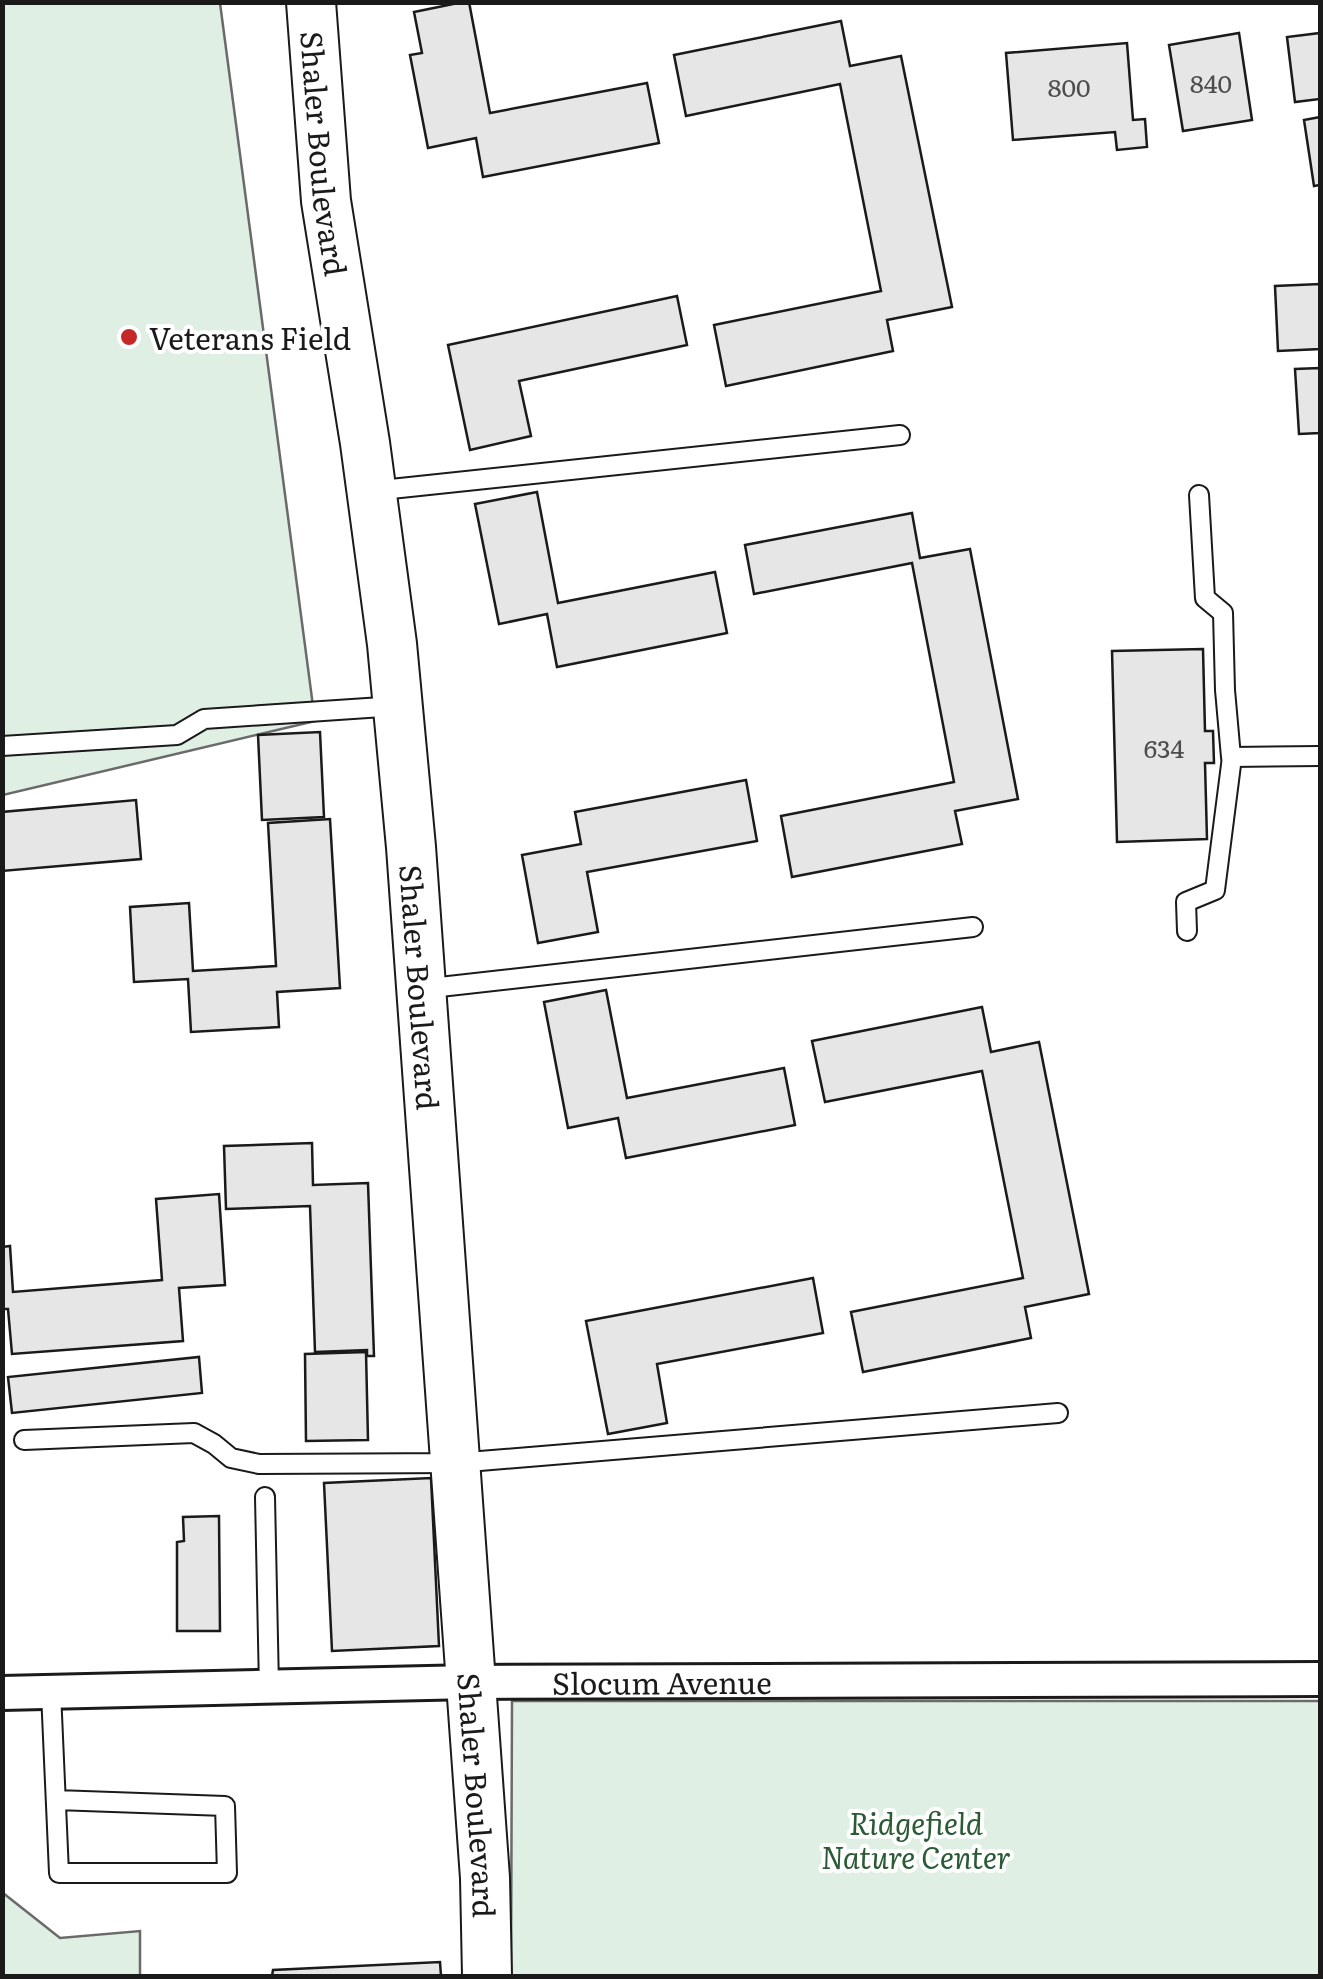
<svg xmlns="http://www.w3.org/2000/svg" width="1323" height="1979" font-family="Literata,serif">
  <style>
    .green { fill: #e0efe3; stroke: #6a6a6a; stroke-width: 2.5 }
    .building { fill: #e6e6e6; stroke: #1a1a1a; stroke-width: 2.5 }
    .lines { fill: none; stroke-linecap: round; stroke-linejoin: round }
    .lane-casing { stroke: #1a1a1a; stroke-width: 22 }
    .street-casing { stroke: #1a1a1a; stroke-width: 38 }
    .secondary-casing { stroke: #1a1a1a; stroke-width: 52 }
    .lane { stroke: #fff; stroke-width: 18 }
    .street { stroke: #fff; stroke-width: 32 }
    .secondary { stroke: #fff; stroke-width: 48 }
    .poi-dot { fill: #c62828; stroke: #fff; stroke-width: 4 }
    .labels { text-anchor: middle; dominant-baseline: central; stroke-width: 8; stroke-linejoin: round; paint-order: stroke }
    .number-label { font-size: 25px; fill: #4d4d4d }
    .street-label { font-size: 30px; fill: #1a1a1a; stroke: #fff }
    .poi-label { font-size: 30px; fill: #1a1a1a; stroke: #fff; text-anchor: start }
    .park-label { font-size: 30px; font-style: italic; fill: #2b5a34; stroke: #fff }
  </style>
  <rect width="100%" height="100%" fill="#fff"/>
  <!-- green -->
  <g class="green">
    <path d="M3,3H220L315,721L3,795Z"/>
    <path d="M512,1701H1320V1976H511Z"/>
    <path d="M3,1893L60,1938L140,1931V1976H3Z"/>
  </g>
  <!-- building -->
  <g class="building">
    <path d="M463,2H469L490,113L647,83L659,143L483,177L476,138L428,148L410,55L422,53L414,12Z"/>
    <path d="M841,21L850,66L901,56L952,307L887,320L893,351L726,386L714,325L881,291L840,84L686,116L674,55Z"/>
    <path d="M1239,33L1252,120L1183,131L1169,45Z"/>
    <path d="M1320,33V99L1295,102L1287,37Z"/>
    <path d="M1127,43L1133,120L1145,119L1147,147L1117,150L1115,132L1013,140L1006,53Z"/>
    <path d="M1320,117V185L1314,186L1304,120Z"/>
    <path d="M1320,284V349L1278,351L1275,286Z"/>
    <path d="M677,296L687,345L519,381L531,436L470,450L448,345Z"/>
    <path d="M1320,368V433L1299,434L1295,369Z"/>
    <path d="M537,492L558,603L715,572L727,633L557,667L547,614L499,624L475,504Z"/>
    <path d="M912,513L920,558L970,549L1018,799L955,811L962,844L792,877L781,816L954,782L912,563L754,594L745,545Z"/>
    <path d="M1203,649L1205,731H1213L1214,763H1205L1207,839L1117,842L1112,651Z"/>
    <path d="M320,732L324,817L262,820L258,735Z"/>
    <path d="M746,780L757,841L587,872L598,932L538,943L522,855L581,844L575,812Z"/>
    <path d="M136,800L141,859L2,871V812Z"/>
    <path d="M330,819L340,988L277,992L279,1027L191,1032L188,979L134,982L130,907L189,903L193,971L276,966L268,823Z"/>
    <path d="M606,990L627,1098L784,1068L795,1125L626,1158L618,1118L568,1128L544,1002Z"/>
    <path d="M982,1007L991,1052L1039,1042L1089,1294L1025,1307L1031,1338L863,1372L851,1312L1023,1278L982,1071L825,1102L812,1041Z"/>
    <path d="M312,1143L313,1185L368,1183L374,1356H367V1350L315,1352L310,1206L226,1209L224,1146Z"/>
    <path d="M219,1194L225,1285L179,1288L183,1341L12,1354L8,1309H2V1247L10,1246L13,1292L162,1280L156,1199Z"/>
    <path d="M813,1278L823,1333L657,1364L667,1423L608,1434L586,1321Z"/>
    <path d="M366,1352L368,1440L306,1441L305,1354Z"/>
    <path d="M199,1357L202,1393L12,1413L8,1377Z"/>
    <path d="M431,1478L439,1646L332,1651L324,1483Z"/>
    <path d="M219,1516L220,1631H177V1542L184,1541L183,1517Z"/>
    <path d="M440,1962L441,1976H272L273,1970Z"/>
  </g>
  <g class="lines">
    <defs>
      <g id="lane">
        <path d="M372,491L900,435"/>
        <path d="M1199,495L1205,598L1223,613L1225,690L1231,757L1320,756"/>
        <path d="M2,746L177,735L204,719L397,706"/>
        <path d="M1187,931L1186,902L1215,890L1232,757"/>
        <path d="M422,989L973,927"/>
        <path d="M24,1440L194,1433L214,1444L231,1458L259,1464L456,1463L1058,1413"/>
        <path d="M265,1497L269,1687"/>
        <path d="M51,1692L59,1873H227L225,1806L56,1800"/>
      </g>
      <g id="street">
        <path id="s1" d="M2,1693L471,1682L1320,1679"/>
      </g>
      <g id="secondary">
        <path id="s2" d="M311,2L326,201L365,443L392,644L411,847L485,1878L487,1976"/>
      </g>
    </defs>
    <!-- lane casing -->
    <use href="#lane" class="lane-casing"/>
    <!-- street casing -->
    <use href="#street" class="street-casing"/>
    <!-- secondary casing -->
    <use href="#secondary" class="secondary-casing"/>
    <!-- lane -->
    <use href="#lane" class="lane"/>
    <!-- street -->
    <use href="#street" class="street"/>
    <!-- secondary -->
    <use href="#secondary" class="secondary"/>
  </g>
  <!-- markers -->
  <circle class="poi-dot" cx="129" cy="337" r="10"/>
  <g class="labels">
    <!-- number labels -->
    <g class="number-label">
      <text x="1211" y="82">840</text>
      <text x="1069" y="86">800</text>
      <text x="1164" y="747">634</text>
    </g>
    <!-- street labels -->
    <g class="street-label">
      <text stroke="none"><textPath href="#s2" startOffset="152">Shaler Boulevard</textPath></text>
      <text stroke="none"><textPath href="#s2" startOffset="992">Shaler Boulevard</textPath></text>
      <text stroke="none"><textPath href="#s1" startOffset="660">Slocum Avenue</textPath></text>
      <text stroke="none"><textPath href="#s2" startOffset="1802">Shaler Boulevard</textPath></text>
    </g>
    <!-- poi labels -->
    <g class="poi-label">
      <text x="149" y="337">Veterans Field</text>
    </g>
    <!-- park labels -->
    <g class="park-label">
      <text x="916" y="1822">Ridgefield<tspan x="916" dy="34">Nature Center</tspan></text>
    </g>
  </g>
  <!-- border -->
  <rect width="1323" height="1979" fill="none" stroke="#1a1a1a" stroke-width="10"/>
</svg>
